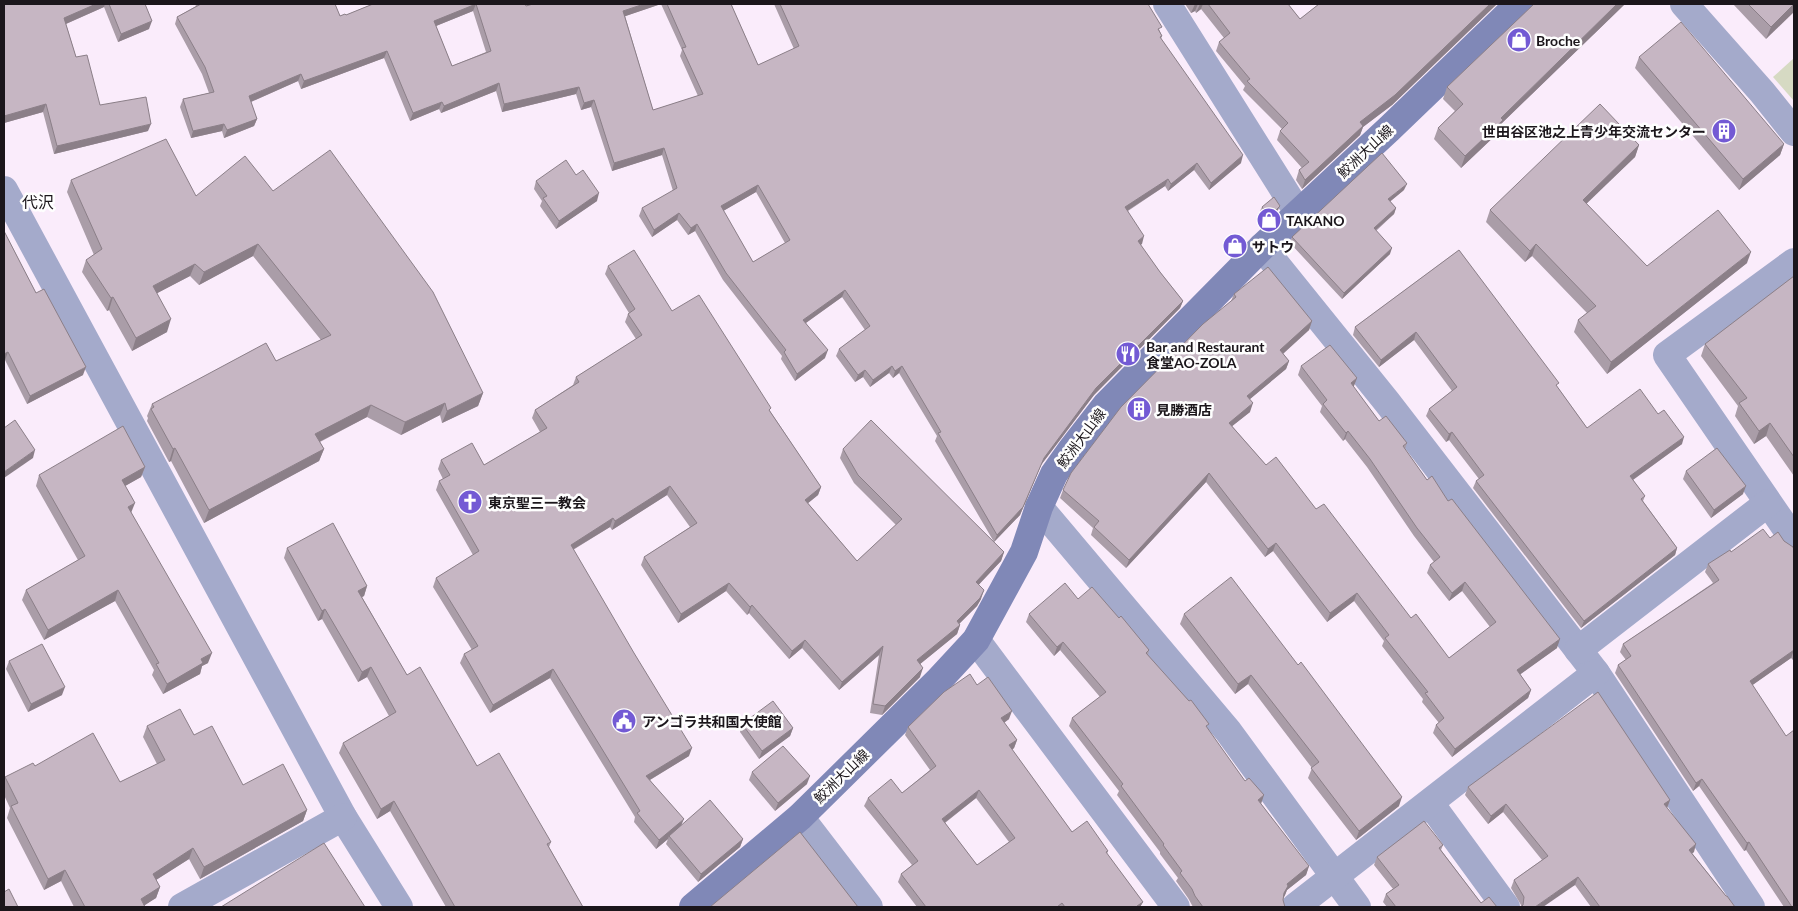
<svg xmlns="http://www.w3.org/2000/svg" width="1798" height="911" font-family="Lato,'Noto Sans JP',sans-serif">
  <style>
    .green { fill: #d6dac3 }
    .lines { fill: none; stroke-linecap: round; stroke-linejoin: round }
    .street { stroke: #a4aacb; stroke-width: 28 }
    .secondary { stroke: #8088b7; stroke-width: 28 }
    .wall { fill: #aa9da8; fill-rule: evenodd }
    .shaded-wall { fill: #8b7f88 }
    .building { fill: #c6b6c3; stroke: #8b7f88; fill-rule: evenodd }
    .labels { text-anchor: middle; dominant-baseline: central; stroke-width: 5; stroke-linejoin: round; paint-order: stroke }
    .poi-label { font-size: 14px; font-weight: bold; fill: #1b161b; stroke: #fefefe; text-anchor: start }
    .street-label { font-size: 14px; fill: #1b161b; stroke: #fefefe }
    .quarter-label { font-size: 16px; fill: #1b161b; stroke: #fefefe }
  </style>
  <rect width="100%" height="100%" fill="#faecfb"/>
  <!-- green -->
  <path class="green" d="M1794,58V101L1773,77Z"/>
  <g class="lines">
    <!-- street -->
    <g class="street">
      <path d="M1167,4L1299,214"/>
      <path d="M1684,4L1762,92L1794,132"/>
      <path d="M4,190L343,817L399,907"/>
      <path d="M1262,247L1387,402L1596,673L1751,907"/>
      <path d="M1794,262L1667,355L1794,540"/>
      <path d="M1039,507L1228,731L1357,907"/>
      <path d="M976,640L1176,907"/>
      <path d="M1578,650L1768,503"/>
      <path d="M1430,803L1506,907"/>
      <path d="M800,817L869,907"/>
      <path d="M182,907L343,817"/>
      <path d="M1295,907L1596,673"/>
    </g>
    <!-- secondary -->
    <path class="secondary" d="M693,907L800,817L938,681L976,640L1024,552L1039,507L1054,474L1071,450L1106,405L1262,247L1389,129L1519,4"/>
  </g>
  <!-- wall -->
  <g class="wall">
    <path d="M4,4H145L149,29L118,42L104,7L66,24L76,57L100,105L148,131L54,154L43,112L4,123Z"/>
    <path d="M195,4H335L340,16L346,15L373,4H525L526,6L533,4H731L758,65L794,49L774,4H1148L1162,36L1161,39L1241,163L1209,190L1194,170L1168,191L1165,186L1128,211L1142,244L1140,245L1160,272L1183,301L1180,308L1094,395L1041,465L1020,515L994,542L935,441L937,436L899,373L893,378L889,373L870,387L863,377L855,382L836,356L839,349L865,330L842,297L806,323L825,358L795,381L781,359L782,356L723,280L695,231L688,235L677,220L652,237L639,216L642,208L673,191L662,155L612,171L591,107L581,110L576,94L502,112L496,91L441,113L439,109L410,121L384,58L301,89L298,81L251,102L257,119L254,126L224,138L222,131L191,138L180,107L183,99L209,93L202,74L175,24L177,17L196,6ZM661,4L682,50L680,56L698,96L653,110L625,16ZM473,11L486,52L452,66L436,26ZM756,192L785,243L753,262L723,211Z"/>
    <path d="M1185,4H1288L1300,19L1319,4H1497L1392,105L1363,127L1360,135L1302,189L1296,180L1299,170L1302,168L1277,140L1280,131L1282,129L1243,90L1245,86L1216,51L1219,42L1224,38L1201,9L1196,13L1195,11L1191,13Z"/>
    <path d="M1534,4H1625L1501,124L1499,132L1461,168L1434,139L1438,128L1455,111L1443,99L1447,87Z"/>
    <path d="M1733,4H1794L1766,39Z"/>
    <path d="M1639,57L1784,144L1780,155L1739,190L1635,68Z"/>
    <path d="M1639,145L1635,157L1586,203L1647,266L1747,263L1607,374L1574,332L1578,320L1587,313L1532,256L1525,262L1486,222L1490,210Z"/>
    <path d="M576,175L597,201L556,229L540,206L542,201L534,189L536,181Z"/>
    <path d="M71,180L196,196L273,191L483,393L478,406L442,423L440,415L401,435L367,417L320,442L324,449L319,461L204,523L171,461L169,462L147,421L148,418L147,416L152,404L276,361L321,340L253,256L199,285L190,276L157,293L167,332L132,351L109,310L107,311L82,272L86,260L94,255L67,192Z"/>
    <path d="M1404,190L1390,201L1396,208L1394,214L1376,231L1390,254L1342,299L1290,243L1292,237Z"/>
    <path d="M1262,207L1278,210L1268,220L1260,211Z"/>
    <path d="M4,231L36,293L83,375L27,404L5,360H4Z"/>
    <path d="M1459,250L1587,428L1682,444L1633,480L1645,496L1643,501L1677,548L1675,555L1581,628L1473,488L1476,481L1479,479L1449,440L1446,442L1426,416L1429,409L1452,391L1414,340L1379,367L1353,335L1355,327Z"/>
    <path d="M608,266L672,311L770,411L821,487L818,495L808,503L857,561L896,525L854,483L840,458L843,449L1004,552L1001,561L978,585L981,599L977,606L959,624L960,625L957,634L920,664V677L882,715L870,713L879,655L839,690L802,648L789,659L749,613L747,615L726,591L678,623L641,565L644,557L690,527L667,495L612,530L610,527L573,550L689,756L650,780L682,825L743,839L740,847L698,882L666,844L668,839L656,849L634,822L635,817L550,678L490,713L460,663L464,654L472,650L433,587L436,578L473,555L436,490L439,481L443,479L438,469L441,460L484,465L540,432L532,418L535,410L573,385L576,377L636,339L625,322L628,314L629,313L605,274Z"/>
    <path d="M1794,276V476L1766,436L1754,444L1735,416L1738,406L1701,356L1705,344Z"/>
    <path d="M1234,294L1312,321L1309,330L1283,354L1289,361L1286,369L1250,399V412L1232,426L1266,465L1316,509L1411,618L1449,658L1490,627L1462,591L1449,601L1427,573L1430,565L1434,562L1414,536L1367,467L1345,439L1343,441L1320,412L1322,406L1298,375L1301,366L1357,378L1353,387L1379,421L1407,443L1405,449L1427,480L1448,501L1557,648L1520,674L1531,690L1528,698L1452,757L1433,733L1436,725L1439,723L1422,702L1423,699L1382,646L1384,641L1354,601L1327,622L1273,551L1265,557L1206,482L1126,568L1091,535L1093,528L1060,498L1063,490L1231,301Z"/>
    <path d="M145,467L141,477L125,486L131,512L208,663L202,666L200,674L163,694L152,675L154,670L115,601L44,640L22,600L26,590L78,560L36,486L39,475Z"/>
    <path d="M1686,471L1743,494L1711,518L1683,479Z"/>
    <path d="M1770,538L1784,541L1794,549V661L1791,658L1752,685L1794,907H1784L1746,850L1744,851L1699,786L1693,791L1615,673L1618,665L1626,660L1620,652L1623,644L1713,583L1705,572L1708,564L1731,552Z"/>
    <path d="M287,548L367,586L364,596L362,597L407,675L477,766L551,842L549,847L583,907H446L390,811L377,819L339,753L343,743L389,716L367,677L358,682L322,619L318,621L284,558Z"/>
    <path d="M1078,599L1119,618L1149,650L1148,655L1208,729L1261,804L1309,866L1306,875L1287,890L1283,900L1285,907H1193L1188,898L1176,881L1178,878L1160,854V852L1117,795L1119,791L1069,726L1072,718L1100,697L1060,650L1054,656L1026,622L1029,614Z"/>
    <path d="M1184,614L1298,665L1399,806L1356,840L1308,778L1312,768L1248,684L1235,694L1180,624Z"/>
    <path d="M9,661L62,695L28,712L6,669Z"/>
    <path d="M977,685L1009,719L1004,723L1017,740L1014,748L1012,750L1072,832L1108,851L1107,854L1143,902L1140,907H917L898,882L901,874L912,865L864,806L868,798L902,793L930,770L905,735L908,727ZM976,798L1009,842L977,865L945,823Z"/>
    <path d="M742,724L793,728L790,736L759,759L740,732Z"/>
    <path d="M147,726L194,735L243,785L307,810L303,821L200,879L189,859L156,880L160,887L156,898L144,905L145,907H74L61,881L44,890L7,818L10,808L4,795V781L5,777L35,766L120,782L157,764L143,737Z"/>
    <path d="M752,772L807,784L775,811L749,780Z"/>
    <path d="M1468,787L1670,800L1667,808L1694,852L1692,853L1735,907H1591L1575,885L1521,907V905L1511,888L1514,880L1542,860L1503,812L1488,824L1465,795Z"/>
    <path d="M1443,845L1441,850L1481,903L1497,907H1387L1383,902L1386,894L1393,889L1374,865L1377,857Z"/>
  </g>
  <!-- shaded-wall -->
  <g class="shaded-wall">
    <path d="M96,4H105L104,7L61,26L64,18Z"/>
    <path d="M476,4L473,11L431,28L434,21Z"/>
    <path d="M644,4H661L620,18L623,11Z"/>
    <path d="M1195,4H1198L1195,11L1191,13Z"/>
    <path d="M1200,4H1203L1201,9L1196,13Z"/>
    <path d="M1490,4H1497L1392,105L1363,127L1360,135L1302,189L1305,180L1360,122Z"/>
    <path d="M1617,4H1625L1501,124L1499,132L1461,168L1465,156L1501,118Z"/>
    <path d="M1794,4V12L1766,39L1771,27Z"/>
    <path d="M152,21L149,29L118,42L121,34Z"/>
    <path d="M387,51L384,58L301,89L304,81Z"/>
    <path d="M301,74L298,81L246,104L249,96Z"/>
    <path d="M499,83L496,91L441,113L444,106Z"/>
    <path d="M579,87L576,94L502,112L504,104Z"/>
    <path d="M594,100L591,107L581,110L584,103Z"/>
    <path d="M442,102L439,109L410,121L413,113Z"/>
    <path d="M46,104L43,112L4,123V116Z"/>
    <path d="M257,119L254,126L224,138L227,130Z"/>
    <path d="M151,124L148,131L54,154L57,146Z"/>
    <path d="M224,124L222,131L191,138L193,131Z"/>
    <path d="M1784,144L1780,155L1739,190L1743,179Z"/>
    <path d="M1639,145L1635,157L1579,211L1583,200Z"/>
    <path d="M664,148L662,155L612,171L614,163Z"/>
    <path d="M1243,155L1241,163L1209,190L1211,183Z"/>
    <path d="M1197,163L1194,170L1168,191L1171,184Z"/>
    <path d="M1168,179L1165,186L1122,214L1125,207Z"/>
    <path d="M1407,184L1404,190L1386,205L1388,199Z"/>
    <path d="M758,185L756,192L718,214L721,206Z"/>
    <path d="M599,193L597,201L556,229L559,221Z"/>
    <path d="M1280,206L1278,210L1268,220L1270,216Z"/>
    <path d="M1396,208L1394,214L1371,234L1374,228Z"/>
    <path d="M679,213L677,220L652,237L654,230Z"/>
    <path d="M697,224L695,231L688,235L691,228Z"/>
    <path d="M1144,236L1142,244L1135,248L1138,241Z"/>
    <path d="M258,244L253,256L199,285L204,272Z"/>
    <path d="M1536,244L1532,256L1525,262L1530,251Z"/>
    <path d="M1392,248L1390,254L1342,299L1344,293Z"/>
    <path d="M1751,252L1747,263L1607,374L1611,362Z"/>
    <path d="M195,264L190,276L148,298L153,286Z"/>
    <path d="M845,290L842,297L800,327L803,320Z"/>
    <path d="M113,297L109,310L107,311L111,298Z"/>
    <path d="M1183,301L1180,308L1094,395L1041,465L1020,515L994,542L997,535L1044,458L1096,388Z"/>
    <path d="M171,319L167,332L132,351L136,338Z"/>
    <path d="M1312,321L1309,330L1277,359L1280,350Z"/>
    <path d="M1416,332L1414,340L1379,367L1381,360Z"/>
    <path d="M828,350L825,358L795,381L797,374Z"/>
    <path d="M8,352L5,360H4V354Z"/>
    <path d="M1289,361L1286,369L1244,404L1247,396Z"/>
    <path d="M892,366L889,373L870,387L873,380Z"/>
    <path d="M902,366L899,373L893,378L895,371Z"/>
    <path d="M86,367L83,375L27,404L30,396Z"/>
    <path d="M865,370L863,377L855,382L858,375Z"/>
    <path d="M1357,378L1354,386L1347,392L1351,383Z"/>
    <path d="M483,393L478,406L442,423L447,411Z"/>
    <path d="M445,403L440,415L401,435L405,422Z"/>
    <path d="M1253,403L1250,412L1226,431L1229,423Z"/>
    <path d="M371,405L367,417L311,446L315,434Z"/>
    <path d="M1770,423L1766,436L1754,444L1759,431Z"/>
    <path d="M1348,431L1345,439L1343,441L1346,433Z"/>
    <path d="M1452,432L1449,440L1446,442L1449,434Z"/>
    <path d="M1684,437L1682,444L1627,484L1630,476Z"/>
    <path d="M175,448L171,461L169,462L173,449Z"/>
    <path d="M324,449L319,461L204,523L209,510Z"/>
    <path d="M35,450L33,458L4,478V472Z"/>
    <path d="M145,467L141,477L118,490L122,480Z"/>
    <path d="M1209,473L1206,482L1126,568L1129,560Z"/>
    <path d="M670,486L667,495L612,530L615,521Z"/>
    <path d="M1746,486L1743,494L1711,518L1714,510Z"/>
    <path d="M821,487L818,495L802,508L805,500Z"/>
    <path d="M135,503L131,513L128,507Z"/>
    <path d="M613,518L610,527L567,553L571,545Z"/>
    <path d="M1276,543L1273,551L1265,557L1268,549Z"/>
    <path d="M1677,548L1675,555L1581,628L1584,621Z"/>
    <path d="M1004,552L1001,561L973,591L976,582Z"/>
    <path d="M1465,582L1462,591L1449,601L1452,593Z"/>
    <path d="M729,583L726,591L678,623L681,614Z"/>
    <path d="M367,586L364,596L354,601L358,591Z"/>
    <path d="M118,590L115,601L44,640L48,630Z"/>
    <path d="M984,590L981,599L977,606L954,629L957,621Z"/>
    <path d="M1357,593L1354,601L1327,622L1330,613Z"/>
    <path d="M752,605L749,613L747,615L750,607Z"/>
    <path d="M325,609L322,619L318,621L322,611Z"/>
    <path d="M960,625L957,634L914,669L917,660Z"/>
    <path d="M1560,639L1557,648L1514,679L1517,670Z"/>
    <path d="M805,640L802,648L789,659L792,651Z"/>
    <path d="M1063,642L1060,650L1054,656L1057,647Z"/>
    <path d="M883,646L879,655L839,690L842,682Z"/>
    <path d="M1794,650L1791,658L1747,689L1750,681Z"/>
    <path d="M212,653L208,663L202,666L200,674L163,694L167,684L201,659Z"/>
    <path d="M371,667L367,677L358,682L362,672Z"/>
    <path d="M923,668L920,677L882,715L885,706Z"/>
    <path d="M553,669L550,678L490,713L493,705Z"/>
    <path d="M1251,675L1248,684L1235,694L1238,684Z"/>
    <path d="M65,687L62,695L28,712L31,704Z"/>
    <path d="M1531,690L1528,698L1452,757L1455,749Z"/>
    <path d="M1012,711L1009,719L998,727L1001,718Z"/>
    <path d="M793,728L790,736L759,759L762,751Z"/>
    <path d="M1017,740L1014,748L1006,754L1009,745Z"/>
    <path d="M692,748L689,756L643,784L646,776Z"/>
    <path d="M810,776L807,784L775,811L778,803Z"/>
    <path d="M1702,779L1699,786L1693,791L1696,783Z"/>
    <path d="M979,790L976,798L939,827L942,819Z"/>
    <path d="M1264,795L1261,804L1258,800Z"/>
    <path d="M1402,797L1399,806L1356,840L1359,831Z"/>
    <path d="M1670,800L1667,808L1664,804Z"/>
    <path d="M394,801L390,811L377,819L381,809Z"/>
    <path d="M1506,804L1503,812L1488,824L1491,816Z"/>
    <path d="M307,810L303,821L200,879L204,867Z"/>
    <path d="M684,819L680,828L669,836L668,839L656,849L659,840Z"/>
    <path d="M743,839L740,847L698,882L701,874Z"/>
    <path d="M1749,842L1746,850L1744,851L1747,843Z"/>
    <path d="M1696,844L1694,852L1686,858L1689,850Z"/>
    <path d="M193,848L189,859L148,885L153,874Z"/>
    <path d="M1309,866L1306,875L1287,890L1285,895L1280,902L1287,884Z"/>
    <path d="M65,870L61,881L44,890L48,879Z"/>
    <path d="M1578,877L1575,885L1543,907H1535Z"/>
    <path d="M160,887L156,898L142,907L141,899Z"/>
    <path d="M1143,902L1140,907H1136L1137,906Z"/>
  </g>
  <!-- building -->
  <g class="building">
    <path d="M4,4H96L64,18L76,57L87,55L100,105L146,97L151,124L57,146L46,104L4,116Z"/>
    <path d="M109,4H145L152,21L121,34Z"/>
    <path d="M201,4H335L340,16L345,14L346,15L373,4H525L526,6L533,4H644L623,11L653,110L703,94L682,48L686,47L667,4H731L758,65L799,46L780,4H1148L1162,27L1158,29L1162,36L1160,37L1243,155L1211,183L1197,163L1171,184L1168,179L1125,207L1144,236L1138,241L1160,272L1183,301L1096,388L1044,458L1023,507L997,535L938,433L941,432L902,366L895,371L892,366L873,380L865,370L858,375L839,349L870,326L845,290L803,320L828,350L797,374L784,352L786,350L726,273L697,224L691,228L679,213L654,230L642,208L677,188L664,148L614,163L594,100L584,103L579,87L504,104L499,83L444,106L442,102L413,113L387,51L304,81L301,74L249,96L257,119L227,130L224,124L193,131L183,99L214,92L205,67L177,17ZM476,4L491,51L452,66L434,21ZM758,185L790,240L753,262L721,206Z"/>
    <path d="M1208,4H1288L1300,19L1319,4H1490L1395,95L1360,122L1363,126L1305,180L1299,170L1309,162L1280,131L1288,123L1247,81L1250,79L1219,42L1230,33Z"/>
    <path d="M1534,4H1617L1501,118L1503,120L1465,156L1438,128L1463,104L1447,87Z"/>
    <path d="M1748,4H1794L1771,27Z"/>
    <path d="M1681,22L1784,144L1743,179L1639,57Z"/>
    <path d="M1600,104L1639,145L1583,200L1647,266L1718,210L1751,252L1611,362L1578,320L1596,306L1536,244L1530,251L1490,210Z"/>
    <path d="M166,139L196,196L245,156L273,191L330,150L433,292L483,393L447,411L445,403L405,422L371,405L315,434L324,449L209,510L175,448L173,449L151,409L154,407L152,404L266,343L276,361L331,335L258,244L204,272L195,264L153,286L171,319L136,338L113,297L111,298L86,260L102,249L71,180Z"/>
    <path d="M1382,153L1407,184L1388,199L1396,208L1374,228L1392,248L1344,293L1292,237Z"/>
    <path d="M566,160L576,175L583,170L599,193L559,221L543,198L547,196L536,181Z"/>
    <path d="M1274,197L1280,206L1270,216L1262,207Z"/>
    <path d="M4,231L36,293L44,289L86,367L30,396L8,352L4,354Z"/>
    <path d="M634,250L672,311L699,295L771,408L769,410L821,487L805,500L857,561L902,519L858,475L843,449L871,420L1004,552L976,582L984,590L980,598L957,621L960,625L917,660L923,668L885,706L873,704L883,646L842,682L805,640L792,651L752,605L750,607L729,583L681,614L644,557L697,523L670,486L615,521L613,518L571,545L634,653L692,748L646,776L684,819L659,840L637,813L640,811L553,669L493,705L464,654L478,646L436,578L479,551L439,481L450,475L441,460L472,443L484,465L547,428L535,410L579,382L576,377L642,335L628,314L635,309L608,266Z"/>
    <path d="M1459,250L1559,383L1556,385L1587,428L1640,389L1658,414L1664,410L1684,437L1630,476L1645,496L1641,499L1677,548L1584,621L1476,481L1484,475L1452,432L1449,434L1429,409L1457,387L1416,332L1381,360L1355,327Z"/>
    <path d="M1268,267L1312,321L1280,350L1289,361L1247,396L1253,403L1229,423L1266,465L1276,457L1316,509L1324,504L1411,618L1416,614L1449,658L1496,622L1465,582L1452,593L1430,565L1440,557L1417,528L1370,459L1348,431L1346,433L1323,404L1327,400L1301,366L1330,345L1357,378L1351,383L1379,421L1386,416L1407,443L1403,446L1427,480L1432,476L1448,501L1452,499L1560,639L1517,670L1531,690L1455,749L1436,725L1444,718L1425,693L1428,692L1385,638L1389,635L1357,593L1330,613L1276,543L1268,549L1209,473L1129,560L1094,527L1099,521L1063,490L1071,473L1121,407L1203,324L1236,297L1234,294Z"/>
    <path d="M1794,276V457L1770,423L1759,431L1739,403L1747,398L1705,344Z"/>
    <path d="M15,420L35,450L4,472V428Z"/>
    <path d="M123,426L145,467L122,480L135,503L128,507L212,653L201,659L203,663L167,684L156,664L159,663L118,590L48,630L26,590L85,556L39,475Z"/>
    <path d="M1717,448L1746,486L1714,510L1686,471Z"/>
    <path d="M333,523L367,586L358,591L407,675L420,667L477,766L499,753L551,842L547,844L583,907H455L394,801L381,809L343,743L396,712L371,667L362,672L325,609L322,611L287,548Z"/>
    <path d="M1763,529L1770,538L1778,532L1784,541L1793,547L1794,549V650L1750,681L1786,736L1794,730V907H1792L1749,842L1747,843L1702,779L1696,783L1618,665L1631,656L1623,644L1719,580L1708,564L1730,550L1731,552Z"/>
    <path d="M1231,577L1298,665L1301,662L1402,797L1359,831L1311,768L1319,762L1251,675L1238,684L1184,614Z"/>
    <path d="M1065,583L1078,599L1092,587L1119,618L1121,616L1149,650L1146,653L1189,701L1191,700L1209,724L1206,726L1245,781L1249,778L1264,795L1258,800L1309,866L1287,884L1288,886L1284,893L1283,900L1285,907H1203L1195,896L1192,889L1180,873L1182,871L1163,845L1164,844L1121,786L1123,784L1072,718L1106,692L1063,642L1057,647L1029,614Z"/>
    <path d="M42,644L65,687L31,704L9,661Z"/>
    <path d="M970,674L977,685L988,677L1012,711L1001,718L1017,740L1009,745L1072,832L1087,821L1108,851L1106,852L1143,902L1137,906L1138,907H1065L1062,903L1057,907H926L901,874L918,861L868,798L891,779L902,793L936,766L908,727L944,692ZM979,790L1015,838L977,865L942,819Z"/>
    <path d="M1598,692L1670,800L1664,804L1696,844L1689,850L1726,896H1727L1735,907H1600L1578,877L1535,907H1521L1523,905L1524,897L1514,880L1548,856L1506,804L1491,816L1468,787Z"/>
    <path d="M773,701L793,728L762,751L742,724Z"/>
    <path d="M180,709L194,735L212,726L243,785L283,764L307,810L204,867L193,848L153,874L160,887L141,899L145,907H85L65,870L48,879L11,806L18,803L5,777L33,763L35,766L93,733L120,782L165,760L147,726Z"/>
    <path d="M783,746L810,776L778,803L752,772Z"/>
    <path d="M710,800L743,839L701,874L669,836Z"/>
    <path d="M1424,821L1443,845L1439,848L1481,903L1489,897L1497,907H1396L1386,894L1399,885L1377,857Z"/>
    <path d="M800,832L858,907H710Z"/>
    <path d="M324,843L365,907H221Z"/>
    <path d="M9,889L18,907H4V892Z"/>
  </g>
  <!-- icons -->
  <defs>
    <symbol id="shop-disc" viewBox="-11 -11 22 22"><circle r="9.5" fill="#735ad4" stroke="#fefefe"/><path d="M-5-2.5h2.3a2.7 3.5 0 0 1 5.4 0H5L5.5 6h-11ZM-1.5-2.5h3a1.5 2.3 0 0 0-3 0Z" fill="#fff"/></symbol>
    <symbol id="building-disc" viewBox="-11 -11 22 22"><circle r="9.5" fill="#735ad4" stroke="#fefefe"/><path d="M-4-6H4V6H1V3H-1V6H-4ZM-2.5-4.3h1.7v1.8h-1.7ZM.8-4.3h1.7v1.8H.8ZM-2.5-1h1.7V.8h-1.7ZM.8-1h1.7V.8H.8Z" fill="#fff"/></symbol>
    <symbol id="restaurant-disc" viewBox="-11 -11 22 22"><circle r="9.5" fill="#735ad4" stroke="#fefefe"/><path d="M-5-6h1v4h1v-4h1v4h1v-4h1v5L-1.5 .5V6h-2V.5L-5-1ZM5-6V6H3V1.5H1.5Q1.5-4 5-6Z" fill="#fff"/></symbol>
    <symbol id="church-disc" viewBox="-11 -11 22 22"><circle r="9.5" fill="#735ad4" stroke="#fefefe"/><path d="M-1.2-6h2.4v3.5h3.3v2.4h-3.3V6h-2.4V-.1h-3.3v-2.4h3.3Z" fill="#fff"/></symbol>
    <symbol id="civic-disc" viewBox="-11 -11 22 22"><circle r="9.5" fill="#735ad4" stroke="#fefefe"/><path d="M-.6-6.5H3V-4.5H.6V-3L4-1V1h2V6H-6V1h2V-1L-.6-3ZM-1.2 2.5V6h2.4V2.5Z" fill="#fff"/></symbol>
  </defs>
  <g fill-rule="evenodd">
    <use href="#shop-disc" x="1505" y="26" width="28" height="28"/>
    <use href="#building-disc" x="1710" y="117" width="28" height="28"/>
    <use href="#shop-disc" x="1255" y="206" width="28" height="28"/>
    <use href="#shop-disc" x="1221" y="232" width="28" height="28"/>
    <use href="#restaurant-disc" x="1114" y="340" width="28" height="28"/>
    <use href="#building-disc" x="1125" y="395" width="28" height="28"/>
    <use href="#church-disc" x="456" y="488" width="28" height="28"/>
    <use href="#civic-disc" x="610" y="707" width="28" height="28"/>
  </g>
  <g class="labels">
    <!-- poi labels -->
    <g class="poi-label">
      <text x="1536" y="40">Broche</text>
      <text x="1706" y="131" text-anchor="end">世田谷区池之上青少年交流センター</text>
      <text x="1286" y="220">TAKANO</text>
      <text x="1252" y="246">サトウ</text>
      <text x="1146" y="346">Bar and Restaurant<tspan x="1146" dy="16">食堂AO-ZOLA</tspan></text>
      <text x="1156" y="409">見勝酒店</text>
      <text x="488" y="502">東京聖三一教会</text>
      <text x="642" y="721">アンゴラ共和国大使館</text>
    </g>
    <!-- street labels -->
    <g class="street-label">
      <text transform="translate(1365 151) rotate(-43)">鮫洲大山線</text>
      <text transform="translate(1081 438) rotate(-53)">鮫洲大山線</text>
      <text transform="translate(841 776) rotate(-44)">鮫洲大山線</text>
    </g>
    <!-- quarter labels -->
    <g class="quarter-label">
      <text x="38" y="201">代沢</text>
    </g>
  </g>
  <!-- border -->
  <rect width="1798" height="911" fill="none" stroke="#1b161b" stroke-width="10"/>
</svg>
